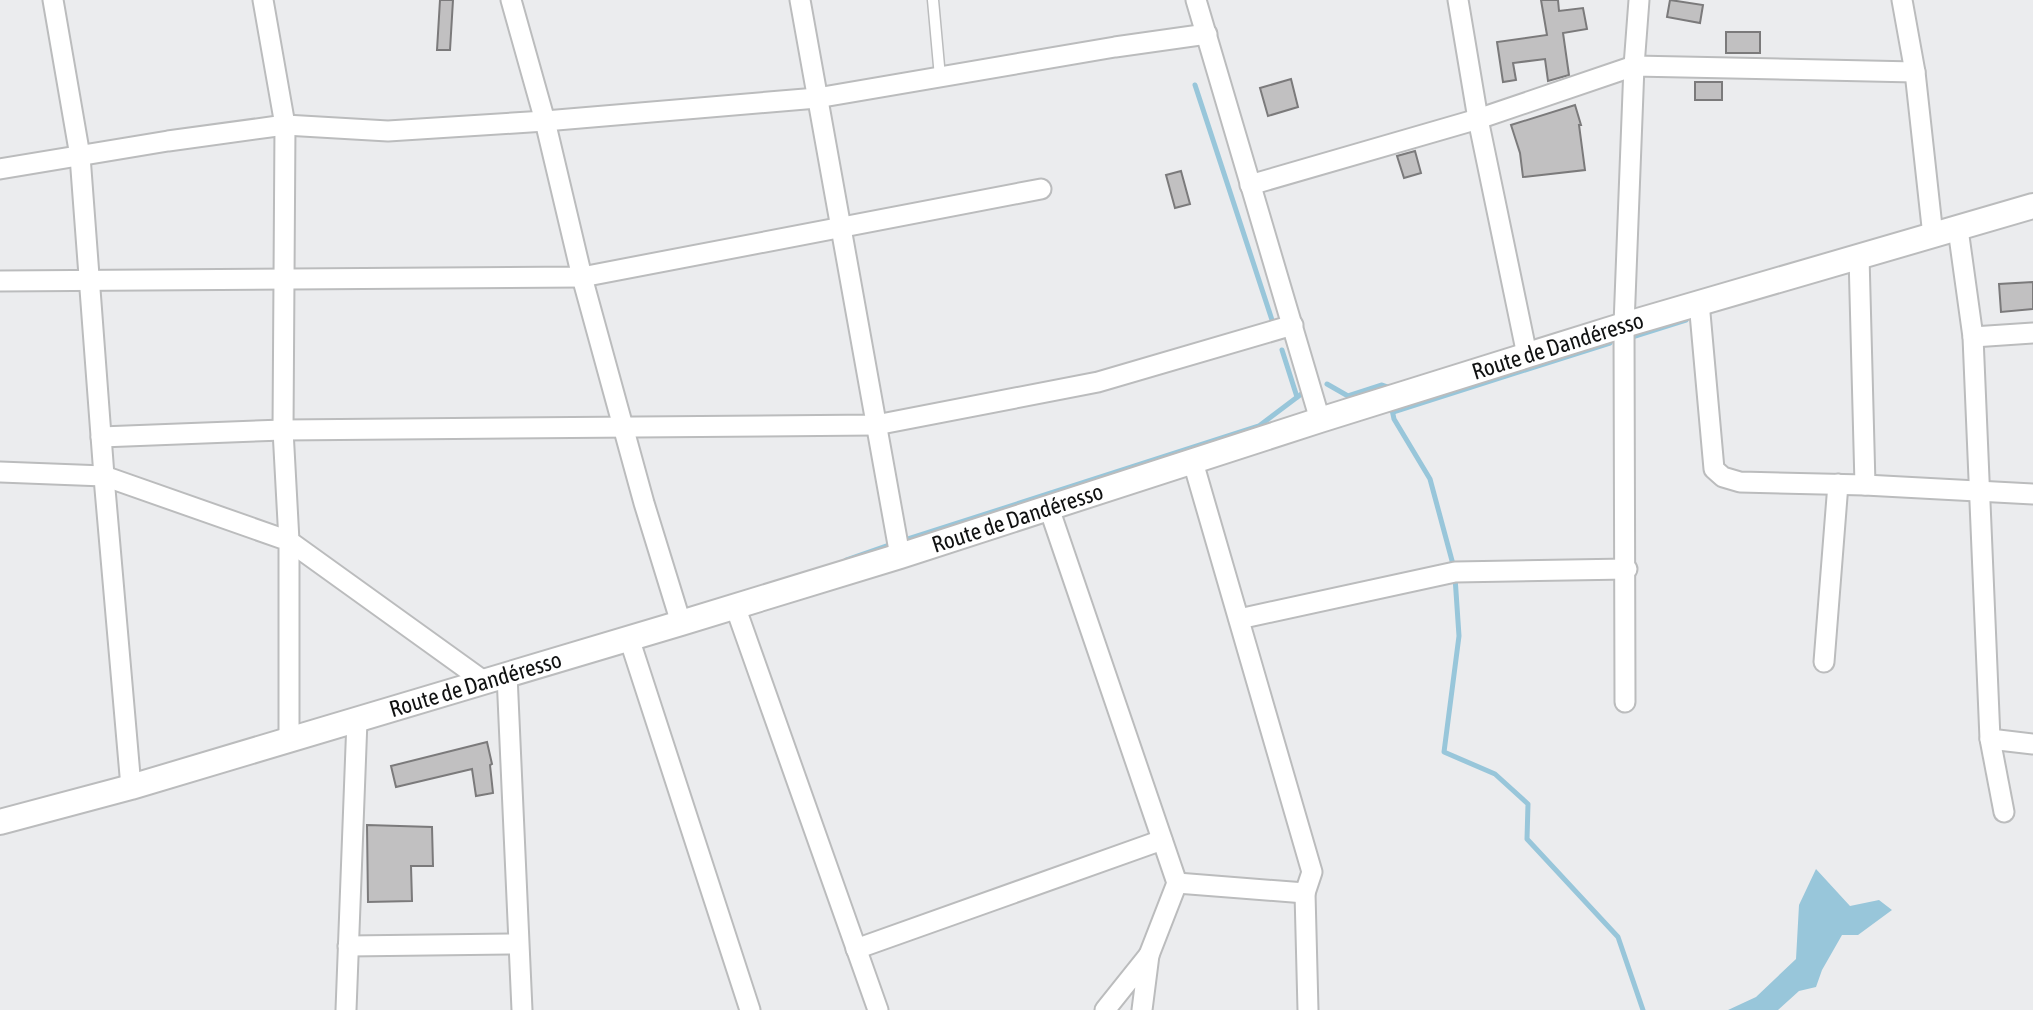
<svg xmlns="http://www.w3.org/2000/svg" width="2033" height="1010" font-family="'Asap Condensed',sans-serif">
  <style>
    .water { fill: #98c6da }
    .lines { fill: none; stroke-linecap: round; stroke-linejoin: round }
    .stream { stroke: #98c6da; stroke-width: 5 }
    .building { fill: #c1c0c1; stroke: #7b7a7b; stroke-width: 2 }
    .service-casing { stroke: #bbbcbd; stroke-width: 13 }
    .minor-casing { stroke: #bbbcbd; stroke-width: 23 }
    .tertiary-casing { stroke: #bbbcbd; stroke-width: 28 }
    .service { stroke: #fff; stroke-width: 10 }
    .minor { stroke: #fff; stroke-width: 19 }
    .tertiary { stroke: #fff; stroke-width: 24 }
    .labels { text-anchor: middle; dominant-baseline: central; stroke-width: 5; stroke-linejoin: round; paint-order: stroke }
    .street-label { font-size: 23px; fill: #101111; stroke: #ebecee }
  </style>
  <rect width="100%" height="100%" fill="#ebecee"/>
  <!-- water -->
  <path class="water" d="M1816,869L1850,906L1879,900L1892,910L1858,935H1842L1822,970L1816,987L1799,991L1778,1010H1728L1756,997L1796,959L1799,905Z"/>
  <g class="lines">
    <!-- stream -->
    <g class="stream">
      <path d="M1195,85L1272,320"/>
      <path d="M1632,337L1686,320"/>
      <path d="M1282,350L1297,397"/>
      <path d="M1327,384L1348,396L1382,385L1388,387"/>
      <path d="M1391,405L1394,419L1430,479L1454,568"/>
      <path d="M1393,412L1610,343"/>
      <path d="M908,539L1259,426L1304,392"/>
      <path d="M846,560L889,545"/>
      <path d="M1455,577L1459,636L1444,752L1495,774L1528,804L1527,839L1618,937L1643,1010"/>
    </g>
  </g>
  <!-- building -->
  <g class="building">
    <path d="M440,0H453L450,50H437Z"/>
    <path d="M1541,0H1558L1559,11L1583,8L1587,29L1563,33L1569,75L1548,81L1545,59L1513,63L1516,80L1503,82L1497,42L1547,35Z"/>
    <path d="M1670,0L1703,5L1700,23L1667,17Z"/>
    <rect x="1726" y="32" width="34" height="21"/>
    <path d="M1291,79L1298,107L1268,116L1260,88Z"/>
    <rect x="1695" y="82" width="27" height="18"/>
    <path d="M1575,105L1581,125H1579L1585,170L1523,177L1520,153L1511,125Z"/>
    <path d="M1415,151L1421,173L1404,178L1397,156Z"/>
    <path d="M1181,171L1190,204L1175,208L1166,175Z"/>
    <path d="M2033,282V309L2001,312L1999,284Z"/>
    <path d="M487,742L492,764L490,765L493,793L476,796L472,769L396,787L391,766Z"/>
    <path d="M367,825L432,827L433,866H411L412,901L368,902Z"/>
  </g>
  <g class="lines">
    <defs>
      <path id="service" d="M933,0L940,77"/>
      <g id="minor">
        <path d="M53,0L80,156L105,489L131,787"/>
        <path d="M263,0L285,125L283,430L289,541L485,682"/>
        <path d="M511,0L545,121L582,277L644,503L681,623"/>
        <path d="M800,0L900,556"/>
        <path d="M1196,0L1320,420"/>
        <path d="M1458,0L1478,119L1527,355"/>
        <path d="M1902,0L1915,72L1933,236"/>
        <path d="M0,169L168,141L285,125L388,131L545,121L817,98L1115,47L1207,34"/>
        <path d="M1250,185L1478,119L1634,66L1915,72"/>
        <path d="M1958,229L1973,337L2033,333"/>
        <path d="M1859,256L1865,485"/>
        <path d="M0,281L582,277L1041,189"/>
        <path d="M1699,302L1714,469L1723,477L1740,482L1865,485L2033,494"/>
        <path d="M1973,337L1990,739L2033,744"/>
        <path d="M101,437L283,430L876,425L1098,382L1293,325"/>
        <path d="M0,472L104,476L289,541V741"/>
        <path d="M1049,508L1177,883L1149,955"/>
        <path d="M735,606L878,1010"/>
        <path d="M1239,619L1455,572L1627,569"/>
        <path d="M629,638L750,1010"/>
        <path d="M1824,662L1838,484"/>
        <path d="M507,675L522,1010"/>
        <path d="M1625,702L1624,325L1634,66L1639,0"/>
        <path d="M1990,739L2004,812"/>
        <path d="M1177,883L1305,893L1312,872L1193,462"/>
        <path d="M1305,893L1308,1010"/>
        <path d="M348,946L518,944"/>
        <path d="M856,949L1162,840"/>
        <path d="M346,1010L357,720"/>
        <path d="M1105,1010L1149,955L1142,1010"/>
      </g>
      <g id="tertiary">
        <path id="s1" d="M0,822L131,787L681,623L900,556L1320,420L1624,325L2033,206"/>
      </g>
    </defs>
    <!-- service casing -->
    <use href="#service" class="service-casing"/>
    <!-- minor casing -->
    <use href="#minor" class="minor-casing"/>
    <!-- tertiary casing -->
    <use href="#tertiary" class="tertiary-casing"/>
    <!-- service -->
    <use href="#service" class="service"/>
    <!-- minor -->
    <use href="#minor" class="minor"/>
    <!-- tertiary -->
    <use href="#tertiary" class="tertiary"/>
  </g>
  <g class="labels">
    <!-- street labels -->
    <g class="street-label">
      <text stroke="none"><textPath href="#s1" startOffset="1629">Route de Dandéresso</textPath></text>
      <text stroke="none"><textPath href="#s1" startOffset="1062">Route de Dandéresso</textPath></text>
      <text stroke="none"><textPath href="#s1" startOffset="495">Route de Dandéresso</textPath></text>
    </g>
  </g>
</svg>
